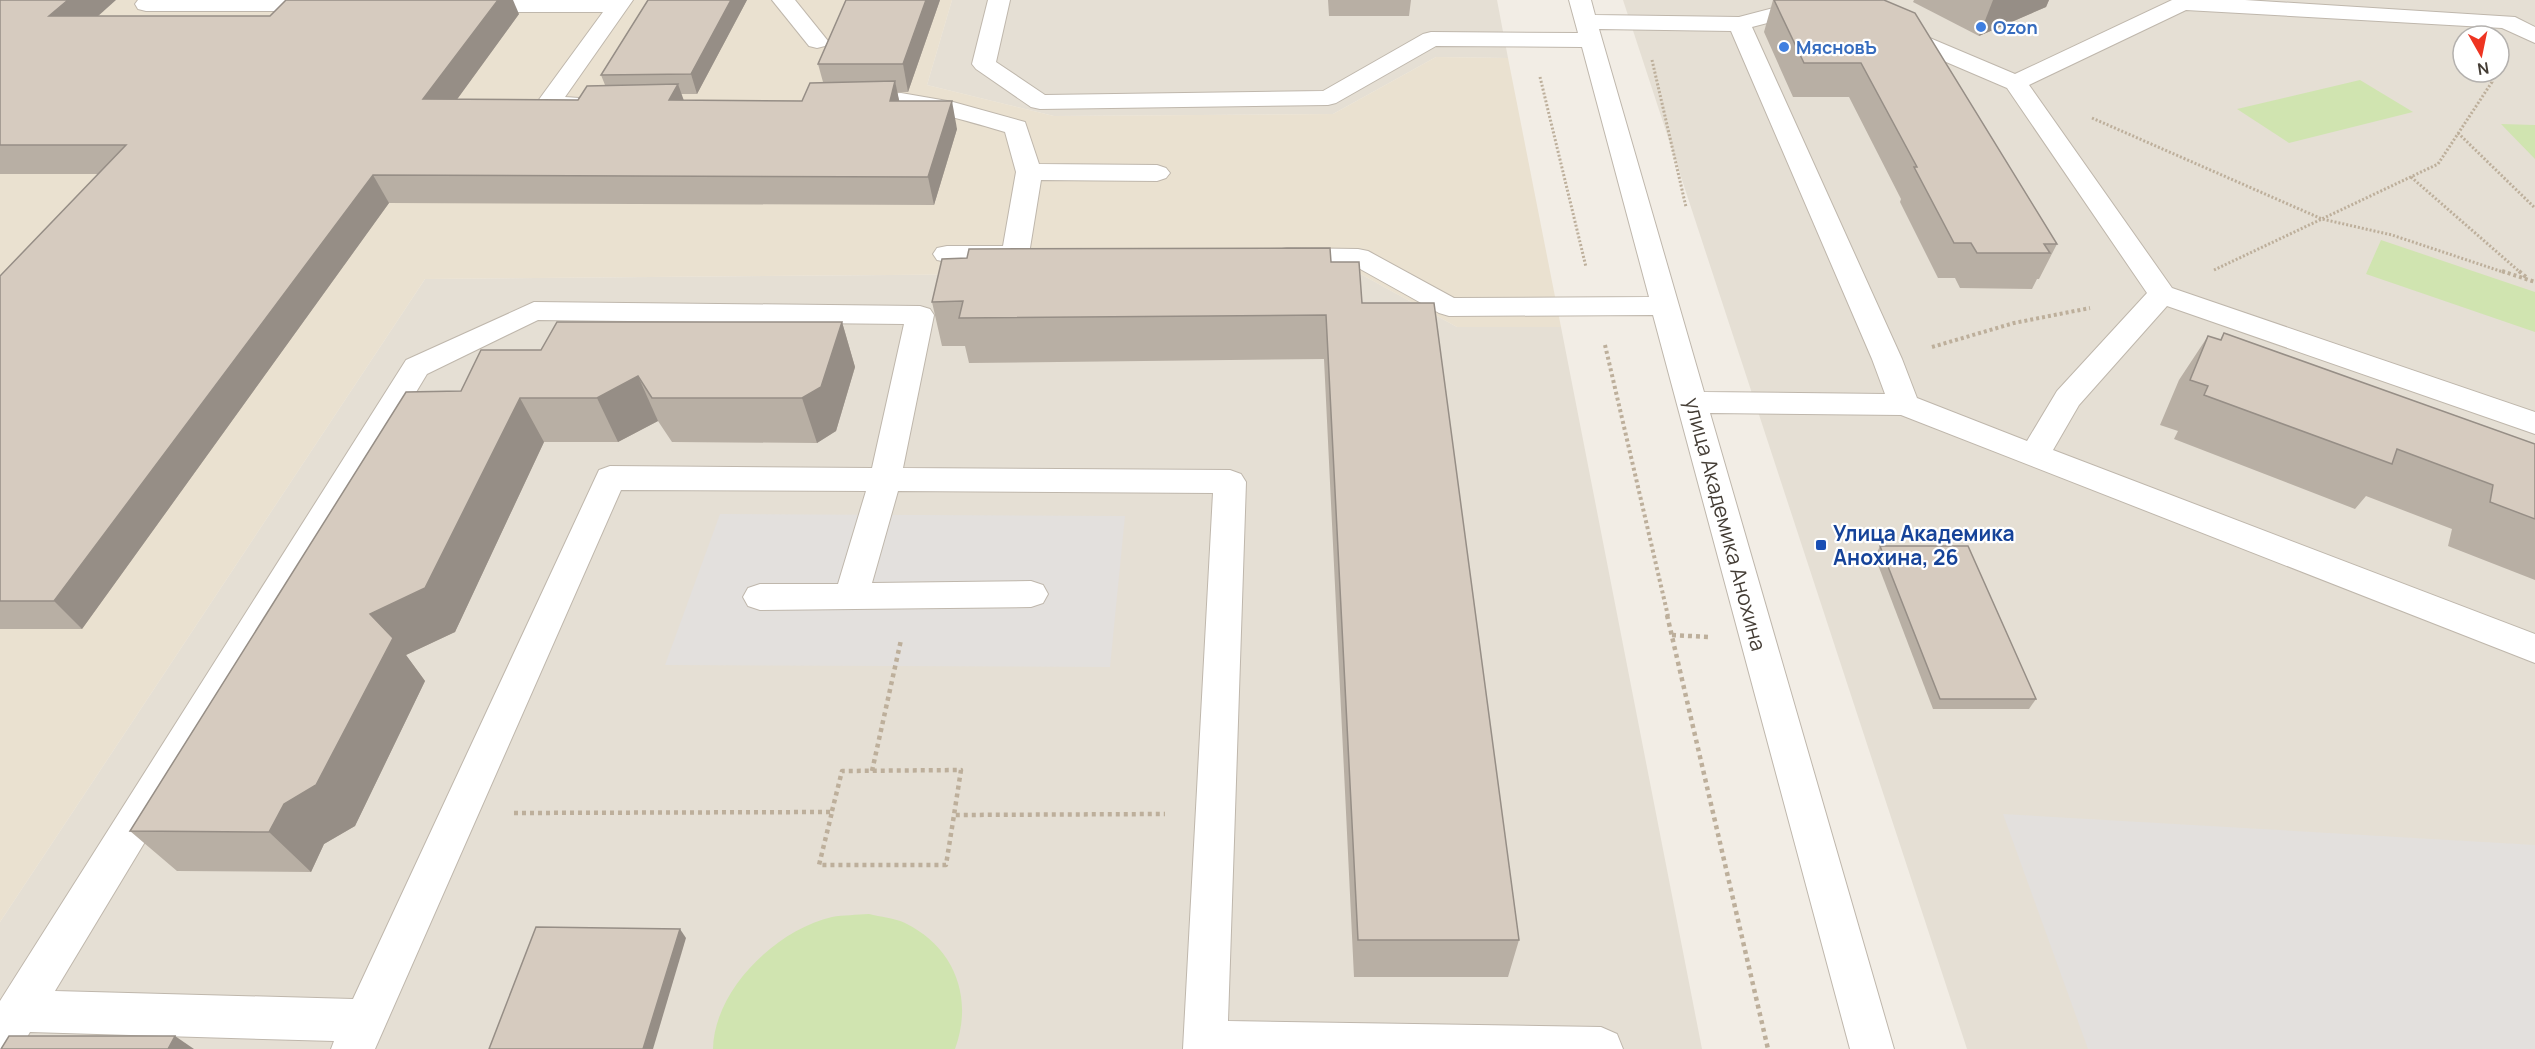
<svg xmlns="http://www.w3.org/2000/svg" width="2535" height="1049" font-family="Manrope,sans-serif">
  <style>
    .residential { fill: #e5dfd4; fill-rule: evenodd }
    .education { fill: #eae1d0 }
    .green { fill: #d0e4b0 }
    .parking { fill: #e3e0dd }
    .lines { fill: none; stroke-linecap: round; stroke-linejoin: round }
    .minor-casing { stroke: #bfb7ac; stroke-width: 2 }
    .path-far2 { stroke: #bdaf9b; stroke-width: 3; stroke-dasharray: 2 2; stroke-linecap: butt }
    .path-far1 { stroke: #bdaf9b; stroke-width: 4; stroke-dasharray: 3 3; stroke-linecap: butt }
    .path { stroke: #bdaf9b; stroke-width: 4.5; stroke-dasharray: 4 4; stroke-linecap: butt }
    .minor { fill: #fff; fill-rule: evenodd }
    .wall { fill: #b8afa4 }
    .shaded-wall { fill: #968e86 }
    .building { fill: #d6cbbf; stroke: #968e86; stroke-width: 1.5 }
    .shop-dot { fill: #3f7fe0; stroke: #fff; stroke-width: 2 }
    .transit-dot { fill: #1a4fb4; stroke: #fff; stroke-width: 2 }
    .labels { text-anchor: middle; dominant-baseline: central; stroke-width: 4.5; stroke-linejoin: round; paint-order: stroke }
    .far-shop-label { font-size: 18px; font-weight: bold; fill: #366cbe; stroke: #fff; text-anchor: start }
    .street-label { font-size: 21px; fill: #443d35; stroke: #fff }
    .transit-label { font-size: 21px; font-weight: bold; fill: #164399; stroke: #fff; text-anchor: start }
  </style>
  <rect width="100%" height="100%" fill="#f2ede5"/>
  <!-- residential -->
  <g class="residential">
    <path d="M952,0H1497L1508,58L1436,57L1333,114L1054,116L927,85Z"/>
    <path d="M1623,0H2535V1049H1967ZM2463,36H2499V72H2463Z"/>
    <path d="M1355,271L1457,327H1561L1702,1049H0V922L425,279Z"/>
  </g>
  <!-- education -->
  <path class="education" d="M0,0H952L927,85L1054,116L1333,114L1436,57L1508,58L1561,327H1457L1355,271L425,279L0,922Z"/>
  <!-- green -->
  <g class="green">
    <path d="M2360,80L2413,112L2289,143L2237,109Z"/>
    <path d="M2501,124L2535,125V159Z"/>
    <path d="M2381,240L2535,292V332L2366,274Z"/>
    <path d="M869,914C880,917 895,918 905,923C954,947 974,997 955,1049H713C714,990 776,930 832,917C843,915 857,915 869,914Z"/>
  </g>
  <!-- parking -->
  <g class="parking">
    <path d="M720,514L1125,516L1110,667L665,665Z"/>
    <path d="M2003,814L2535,845V1049H2088Z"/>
  </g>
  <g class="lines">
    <defs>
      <g id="minor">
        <path d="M138,0H335L338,4L335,9L327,11H146L138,9L135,4Z"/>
        <path d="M466,0H633L565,97L593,99L596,104L593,109L547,112L538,110L535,105L603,12H472L464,10L461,5Z"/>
        <path d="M772,0H795L828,41L825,46L817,48L809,46Z"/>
        <path d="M988,0H1010L996,62L1045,95L1323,91L1423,34L1431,32L1578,33L1569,0H1591L1595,15L1739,17L1804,0H1840L1837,5L1752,27L1902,359L1917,398L2027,441L2057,391L2147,293L2007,88L1890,38L1887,33L1890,28L1898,26L1906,28L2015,74L2172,0H2245L2515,17L2535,27V43L2502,28L2186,10L2029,85L2172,288L2535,412V434L2167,306L2079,405L2053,450L2535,634V663L1901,415L1710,413L1894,1049H1850L1653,315L1449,316L1439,313L1353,265L1287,264L1277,262L1273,256L1277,250L1287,248L1358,249L1368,251L1454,298L1649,297L1582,47L1436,46L1336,103L1328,105L1040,109L1031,107L976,69L972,64ZM1599,29L1731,31L1872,359L1885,394L1704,392Z"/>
        <path d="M901,93L953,102L1025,122L1039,164L1157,165L1166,168L1170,173L1166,178L1157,181L1041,180L1029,254L1025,260L1015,262H947L937,260L933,254L937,248L947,246H1003L1016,172L1005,132C971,122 938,112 903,108C884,105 865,111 847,106L843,101L847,96Z"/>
        <path d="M534,302L920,306L930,309L934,315L903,468L1230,470L1241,474L1246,482L1228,1021L1601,1027L1617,1034L1623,1049H1183L1213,493L898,491L872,583L1031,581L1043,585L1048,594L1043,603L1031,607L760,610L748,606L743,597L748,588L760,584H838L866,491L621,490L375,1049H331L334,1041L30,1032L20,1049H0V1001L406,360ZM538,320L904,324L872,468L610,466L599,470L353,999L55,991L427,374Z"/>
      </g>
    </defs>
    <!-- minor casing -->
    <use href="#minor" class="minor-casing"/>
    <!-- path-far2 -->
    <g class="path-far2">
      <path d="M1652,60L1686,207"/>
      <path d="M1540,77L1586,267"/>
      <path d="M2092,118L2322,219L2392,235L2506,273"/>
      <path d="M2458,133L2535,208"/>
      <path d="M2411,177L2521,273"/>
      <path d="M2214,270L2438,164L2492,82L2488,72"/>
    </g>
    <!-- path-far1 -->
    <g class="path-far1">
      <path d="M2502,271L2535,282"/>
      <path d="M2519,271L2526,277"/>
      <path d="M1605,345L1668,616"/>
      <path d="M1932,347L2014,323L2090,308"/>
    </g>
    <!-- path -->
    <g class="path">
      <path d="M1667,615L1768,1049"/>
      <path d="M1672,635L1708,637"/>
      <path d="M872,771L901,640"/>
      <path d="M832,811L842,771L961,770L954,815"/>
      <path d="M514,813L832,812L819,865H946L954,815L1165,814"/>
    </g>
    <!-- minor -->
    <use href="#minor" class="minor"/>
  </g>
  <!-- wall -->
  <g class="wall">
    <path d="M0,0L98,16H270L519,14L457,99L578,100L605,85L601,75L648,0H747L697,94H681L683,100L802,101L823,82L818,64L846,0H940L908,92H897L899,101L957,129L934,205L389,203L82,629H0V276L99,174H0Z"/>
    <path d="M1328,0H1411L1409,16H1329Z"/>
    <path d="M1773,0H1884L2057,244L2039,279H2037L2032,289L1960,288L1955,278H1938L1900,202L1901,199L1849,97H1793L1764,32Z"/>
    <path d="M1914,0H2049L2046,7L1979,36L1913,2Z"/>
    <path d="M1331,262L1362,303L1519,940L1508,977H1354L1324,359L969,363L965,346H942L932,302Z"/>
    <path d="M842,322L855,367L836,431L817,443L672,442L658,421L618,442H544L455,632L406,655L425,681L355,826L324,844L311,872L177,871L130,831L461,391L541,350Z"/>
    <path d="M2224,333L2535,444V580L2448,546L2452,529L2366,496L2355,509L2174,439L2178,431L2160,425L2179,380L2208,336L2220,340Z"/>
    <path d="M1880,546L2036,699L2029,709H1933L1875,557Z"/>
  </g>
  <!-- shaded-wall -->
  <g class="shaded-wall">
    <path d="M68,0H116L68,43L49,16Z"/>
    <path d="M498,0H513L519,14L437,127L423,99Z"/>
    <path d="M731,0H747L697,94L691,74Z"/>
    <path d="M926,0H940L908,92L903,64Z"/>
    <path d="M1993,0H2049L2046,7L1979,36Z"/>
    <path d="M895,81L901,109L890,101Z"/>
    <path d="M678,84L688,112L669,100Z"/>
    <path d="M952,101L957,129L934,205L928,177Z"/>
    <path d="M373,175L389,203L82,629L54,601Z"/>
    <path d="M842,322L855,367L836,431L817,443L802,398Z"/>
    <path d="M638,376L658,421L618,442L597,398Z"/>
    <path d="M520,398L544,442L455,632L406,655L425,681L355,826L324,844L311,872L269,832L370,614Z"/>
    <path d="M680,929L686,938L653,1049H643Z"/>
    <path d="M175,1036L194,1049H168Z"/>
  </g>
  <!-- building -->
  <g class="building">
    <path d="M0,0H68L49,16H270L286,0H498L423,99L578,100L587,86L678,84L669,100L802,101L810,83L895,81L890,101H952L928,177L373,175L54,601H0V276L126,145H0Z"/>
    <path d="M648,0H731L691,74L601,75Z"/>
    <path d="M846,0H926L903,64H818Z"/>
    <path d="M1774,0H1884L1915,13L2057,244H2044L2050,253H1977L1971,243H1954L1914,167H1917L1861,63H1804Z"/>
    <path d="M1330,248L1331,262H1359L1362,303H1434L1519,940H1358L1326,315L959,318L963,301L932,302L942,259L967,258L969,249Z"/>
    <path d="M557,322H842L821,387L802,398H652L638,376L597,398H520L425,588L370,614L393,638L316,785L284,804L269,832L130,831L406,392L461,391L481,350H541Z"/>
    <path d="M2224,333L2535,444V519L2490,502L2493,485L2397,449L2392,464L2204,395L2208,386L2190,380L2208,336L2221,340Z"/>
    <path d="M1880,546H1968L2036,699H1940Z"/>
    <path d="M536,927L680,929L643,1049H489Z"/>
    <path d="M9,1036H175L168,1049H1Z"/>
  </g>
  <!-- markers -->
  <g class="shop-dot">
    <circle cx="1981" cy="27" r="6"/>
    <circle cx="1784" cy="47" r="6"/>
  </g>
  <rect class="transit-dot" x="1815" y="539" width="12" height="12" rx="3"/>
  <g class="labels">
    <!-- far-shop labels -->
    <g class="far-shop-label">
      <text x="1993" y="27">Ozon</text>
      <text x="1796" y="47">МясновЪ</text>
    </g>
    <!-- street labels -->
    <g class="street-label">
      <text transform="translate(1726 524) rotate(75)">улица Академика Анохина</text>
    </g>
    <!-- transit labels -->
    <g class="transit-label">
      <text x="1833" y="533">Улица Академика<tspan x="1833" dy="24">Анохина, 26</tspan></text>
    </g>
  </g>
  <!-- north arrow -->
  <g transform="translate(2481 54) rotate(171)"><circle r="28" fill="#ffffff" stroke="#b4b1ae" stroke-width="1.5"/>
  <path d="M0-4.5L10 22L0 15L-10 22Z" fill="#ee3421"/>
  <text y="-9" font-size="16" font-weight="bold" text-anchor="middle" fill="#443d35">N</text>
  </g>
</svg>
